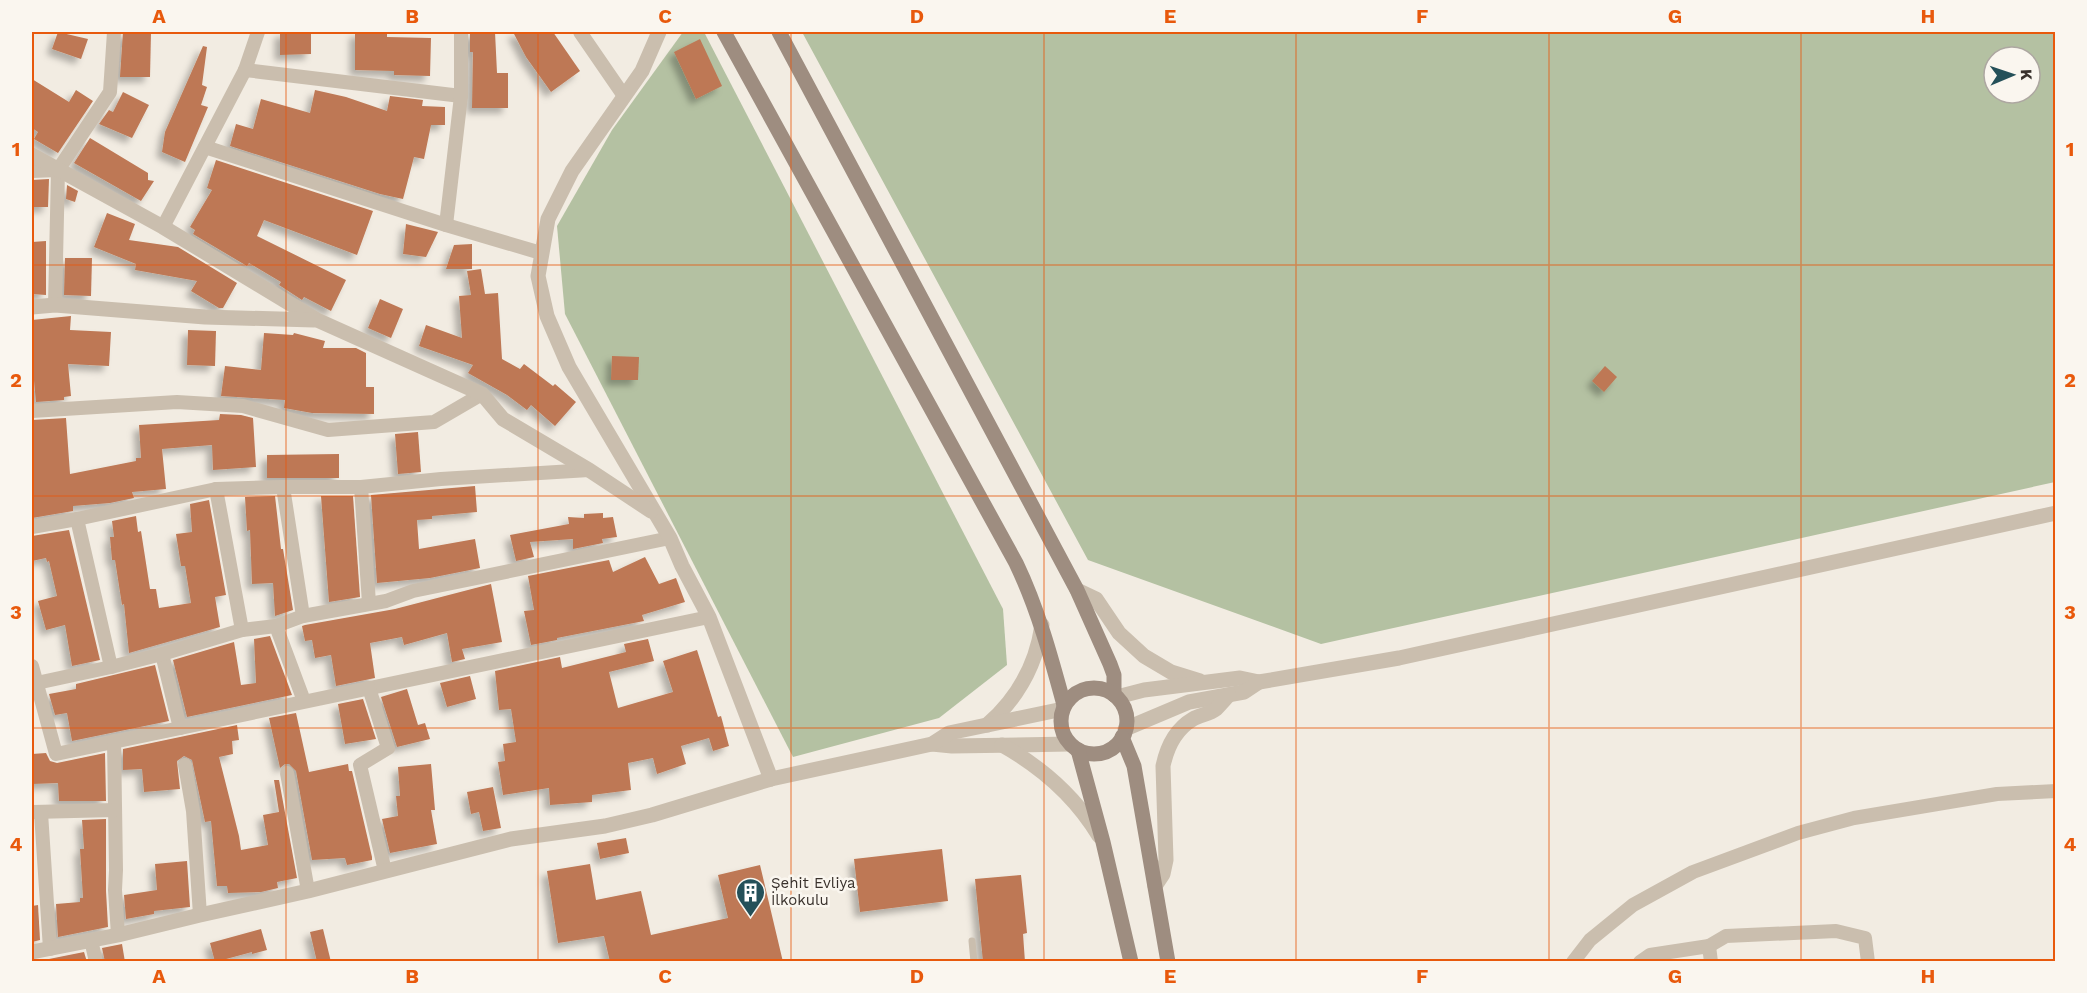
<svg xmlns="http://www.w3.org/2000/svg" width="2087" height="993" font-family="'Work Sans',sans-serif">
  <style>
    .green { fill: #b4c1a2; fill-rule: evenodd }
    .building { fill: #be7854; filter: url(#shadow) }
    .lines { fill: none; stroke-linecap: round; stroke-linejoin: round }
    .service { stroke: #cabeae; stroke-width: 7 }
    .minor { stroke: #cabeae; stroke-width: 14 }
    .tertiary { stroke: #cabeae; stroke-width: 15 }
    .secondary { stroke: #9e8d80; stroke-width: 15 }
    .grid { fill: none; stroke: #e8590c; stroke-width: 1.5; stroke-opacity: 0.55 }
    .labels { text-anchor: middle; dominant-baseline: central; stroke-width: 5; stroke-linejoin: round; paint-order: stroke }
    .poi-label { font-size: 15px; fill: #39312c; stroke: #faf6ef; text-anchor: start }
    .neatline { fill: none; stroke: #e8590c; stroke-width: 2 }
    .grid-label { font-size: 20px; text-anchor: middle; font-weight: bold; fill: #e8590c }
  </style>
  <defs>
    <filter id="shadow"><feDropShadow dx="-5.5" dy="5.5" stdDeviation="3" flood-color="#0004"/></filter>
  </defs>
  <rect width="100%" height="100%" fill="#f2ece2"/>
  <!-- green -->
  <g class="green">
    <path d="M683,32H704L1003,609L1007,665L939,718L793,757L565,314L557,226L612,130Z"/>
    <path d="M802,32H2055V482L1321,644L1088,560ZM1994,57H2030V93H1994Z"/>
  </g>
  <!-- building -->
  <g class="building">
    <path d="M58,32L88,39L81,59L52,49Z"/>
    <path d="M123,32H151L150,77H120Z"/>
    <path d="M280,32H311V54L280,55Z"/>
    <path d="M355,32H387V37L431,38L430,76L394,75V71L355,70Z"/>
    <path d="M470,32H495L497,73H508V108H472L473,52H470Z"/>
    <path d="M513,32H553L580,71L551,92L526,57Z"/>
    <path d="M700,39L722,86L696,99L674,52Z"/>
    <path d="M203,46L207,47L202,85L207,87L201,105L208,107L185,162L162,152L165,132Z"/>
    <path d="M32,79L69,102L76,90L93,101L58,153L34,139L38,132L32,128Z"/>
    <path d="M315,90L346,97L387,111L390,96L423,100L422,106L445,107V125H431L424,159L414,157L403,199L380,194L230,146L236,124L253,129L261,99L310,113Z"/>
    <path d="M123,92L149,105L132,138L99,124L109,110L113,112Z"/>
    <path d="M90,138L148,173V180L154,181L141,201L74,163Z"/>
    <path d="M216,160L373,211L357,255L264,220L257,236L346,280L331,311L304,297L302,300L279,285L281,282L249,263L247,266L193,234L195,230L190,227L212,190L207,188Z"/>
    <path d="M49,179L48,207H32V180Z"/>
    <path d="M67,185L78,191L75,202L66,199Z"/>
    <path d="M107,213L135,224L129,240L178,247L237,283L223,308H219L191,291L197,281L135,270L136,264L94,247Z"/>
    <path d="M406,224L438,232L426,257L403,254Z"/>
    <path d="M46,241V295L32,294V242Z"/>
    <path d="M472,244V269H446L454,245Z"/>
    <path d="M65,258H92L91,296L64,295Z"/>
    <path d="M481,269L485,294L498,293L502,359L520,369L524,364L553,386L555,384L576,402L555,426L531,405L527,410L507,395L468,373L473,365L419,346L426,325L462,338L459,296L471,295L467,271Z"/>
    <path d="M380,299L403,309L391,338L368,328Z"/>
    <path d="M71,316L70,330L111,332L109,366L68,364L71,396L64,397V400L36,402L32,359V320Z"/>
    <path d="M188,330L216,331L215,366L187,365Z"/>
    <path d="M264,333L293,335L294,333L325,341L323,348H356L366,353V387H374V414L312,413L284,408L285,400L221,396L225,366L261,370Z"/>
    <path d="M612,356L639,357L638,380H611Z"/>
    <path d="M1605,366L1617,377L1604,392L1592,381Z"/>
    <path d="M220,414L241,415L253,418L256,467L213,470L212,445L162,449L166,489L132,492L134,498L110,503L73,506V511L32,518V420L66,418L70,474L136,461V458H141L139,425L219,420Z"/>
    <path d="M418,432L421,472L398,474L395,434Z"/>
    <path d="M339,454V478H267V455Z"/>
    <path d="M475,486L477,512L432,516V519L417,520L419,549L475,539L480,568L430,578L377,583L371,495Z"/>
    <path d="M275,496L281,549H283L293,610L275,616L273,583L252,584L250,530L247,531L245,497Z"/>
    <path d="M321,496H353L360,597L329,602Z"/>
    <path d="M209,500L226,595L215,597L220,627L129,653L124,604L122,605L115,560H112L110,537H114L112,521L136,516L138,532L141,531L150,589H156L159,608L191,603L185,566H181L176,534L192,532L190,504Z"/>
    <path d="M603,513V518L613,517L617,537L602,539L603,543L573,549V539L530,542L534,557L516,561L510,535L569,524L568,517L584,518V514Z"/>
    <path d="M69,530L100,660L72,666L65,625L46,630L38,601L57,596L49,561L47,562L46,558L32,561V536Z"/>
    <path d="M645,557L659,584L676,578L685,602L642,615L644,621L557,638V640L531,645L524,611L534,610L528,576L609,560L613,572Z"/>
    <path d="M491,584L502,642L462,649L465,659L452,662L447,633L404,645L402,637L370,643L375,678L336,686L331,655L315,658L312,640L305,641L302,626L305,625L395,609Z"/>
    <path d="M270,636L292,695L187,717L173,660L234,642L241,685L256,683L254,639Z"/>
    <path d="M648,639L654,661L609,672L618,708L673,692L663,661L697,650L718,717L721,716L729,746L713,751L709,738L681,746L686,764L657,774L653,758L628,763L631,790L592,795V802L550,805L549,788L503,795L498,762L505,761L503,744L516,742L511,709L499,710L495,671L560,657L562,668L626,652L624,644Z"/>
    <path d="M155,665L169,721L72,741L67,713L55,715L49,694L76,689V684Z"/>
    <path d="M470,676L476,699L447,707L440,683Z"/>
    <path d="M407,689L418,725L425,723L430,739L397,747L381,697Z"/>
    <path d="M363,699L376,739L345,744L338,704Z"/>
    <path d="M296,713L309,772L348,764L349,771H352L372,857V860L347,865L345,858L312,860L296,771L289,764H285L280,768L269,718Z"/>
    <path d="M237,725L239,740L232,741L233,754L219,757L239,836L241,850L268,845L263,815L279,812L274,780H279L297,878L277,882L278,888L261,892L228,893L227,886H217L211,821L205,822L192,760L184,756L177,761L180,789L144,792L142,769L123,770V749Z"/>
    <path d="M46,753L50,761L57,763L105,753L106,801H59L58,783L32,784V754Z"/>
    <path d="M431,764L435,810H431L437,844L390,853L382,819L398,816L396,796H400L398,767Z"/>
    <path d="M493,787L501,828L483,831L479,812L471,814L467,792Z"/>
    <path d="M106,819V891L108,927L58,937L56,904L80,902V898H83L80,849H84L82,820Z"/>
    <path d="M626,838L629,853L600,859L597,843Z"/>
    <path d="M942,849L948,901L860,912L854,859Z"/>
    <path d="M187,861L190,907L154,911V914L126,919L124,895L157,890L155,864Z"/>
    <path d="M590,864L596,900L641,891L651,935L728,918L718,875L760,865L783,962H610L604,936L558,943L547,871Z"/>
    <path d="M1021,875L1027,933L1023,934L1025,962H983L975,879Z"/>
    <path d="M38,905L40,940L32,942V906Z"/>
    <path d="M261,929L267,950L252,954V952L215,962L210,943Z"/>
    <path d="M323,929L331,962H317L310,932Z"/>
    <path d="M122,944L125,962H105L102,948Z"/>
    <path d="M84,952L87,962H34Z"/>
  </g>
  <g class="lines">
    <!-- service -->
    <path class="service" d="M972,941L974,962"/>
    <!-- minor -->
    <g class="minor">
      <path d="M580,32L624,96"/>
      <path d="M245,70L461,96"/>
      <path d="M205,147L446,225L541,253"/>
      <path d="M32,171L58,170"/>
      <path d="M446,225L461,96V32"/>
      <path d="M163,227L245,70L258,32"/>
      <path d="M55,305L58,170L110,92L114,32"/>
      <path d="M32,411L177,402L243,406L328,430L434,422L482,394"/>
      <path d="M283,487L303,616"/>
      <path d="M361,487L369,603"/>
      <path d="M216,489L242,630"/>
      <path d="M77,519L111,667"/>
      <path d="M32,527L77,519L216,489L283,487H361L441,479L589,470"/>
      <path d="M276,626L304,701"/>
      <path d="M162,654L180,728"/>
      <path d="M32,666L56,754L709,617"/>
      <path d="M32,684L111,667L162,654L242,630L276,626L303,616L386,601L413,591L670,538"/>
      <path d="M369,688L388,748L360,765L385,871"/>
      <path d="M114,741L116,870L115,890L118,935"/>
      <path d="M185,765L193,811L200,915"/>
      <path d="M287,773L308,891"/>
      <path d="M33,812L115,810"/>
      <path d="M41,813L50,949"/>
      <path d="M91,940L96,962"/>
      <path d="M1709,946L1726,936L1836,931L1865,938L1868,962"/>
      <path d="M1573,962L1590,940L1633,905L1693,872L1798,833L1854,818L1997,794L2056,791"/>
      <path d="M1640,962L1650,955L1709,946L1711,962"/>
    </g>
    <!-- tertiary -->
    <g class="tertiary">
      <path d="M659,32L642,71L572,171L548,219L538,276L547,316L569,367L670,538L682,566L709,617L771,779"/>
      <path d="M32,155L163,227L317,320L482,394L503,419L589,470L651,511"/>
      <path d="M32,307L55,305L205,317L314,320"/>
      <path d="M1077,590L1096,599L1119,633L1144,656L1171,672L1200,681"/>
      <path d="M1117,697L1144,690L1240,678L1259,682L1399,658L2056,513"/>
      <path d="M987,725C1018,698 1036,666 1042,625"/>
      <path d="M1125,729L1189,702L1244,692L1259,682"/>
      <path d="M932,744L952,746L1070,744"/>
      <path d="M1002,745C1043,768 1075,796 1099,836"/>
      <path d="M1155,886L1163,874L1166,860L1163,766C1167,747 1176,729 1193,719C1200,715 1210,714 1216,709C1220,705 1225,699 1229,695"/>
      <path d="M32,952L118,935L200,915L308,891L511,839L605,826L652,815L771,779L932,744L949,733L1063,709"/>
    </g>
    <!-- secondary -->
    <g class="secondary">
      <path d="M724,32L1016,563C1038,609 1051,657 1064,705"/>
      <path d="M779,32L1077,590L1110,664L1114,675V695"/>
      <circle cx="1094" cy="721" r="33"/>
      <path d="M1122,737L1134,766L1168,962"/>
      <path d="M1078,750L1103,842L1131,962"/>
    </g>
  </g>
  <!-- grid -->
  <path class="grid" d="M286,32V962M538,32V962M791,32V962M1044,32V962M1296,32V962M1549,32V962M1801,32V962M32,265H2056M32,496H2056M32,728H2056"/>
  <!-- icons -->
  <defs>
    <symbol id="building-pin" viewBox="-11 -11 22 30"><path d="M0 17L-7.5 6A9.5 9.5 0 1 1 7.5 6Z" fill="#245059" stroke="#faf6ef"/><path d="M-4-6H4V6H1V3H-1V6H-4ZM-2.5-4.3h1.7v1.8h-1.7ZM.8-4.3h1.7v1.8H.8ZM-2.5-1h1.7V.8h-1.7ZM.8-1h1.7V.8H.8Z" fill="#fff"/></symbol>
  </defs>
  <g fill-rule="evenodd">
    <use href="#building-pin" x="734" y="876" width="33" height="45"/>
  </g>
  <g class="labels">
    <!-- poi labels -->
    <g class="poi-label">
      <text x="771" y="883">Şehit Evliya<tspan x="771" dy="17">İlkokulu</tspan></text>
    </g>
  </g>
  <!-- border -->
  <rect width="2087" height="993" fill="none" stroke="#faf6ef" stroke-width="66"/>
  <!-- north arrow -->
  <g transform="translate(2012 75) rotate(88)"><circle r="28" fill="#faf6ef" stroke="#ada7a1" stroke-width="1.5"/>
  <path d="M0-4.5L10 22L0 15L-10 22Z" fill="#245059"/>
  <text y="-9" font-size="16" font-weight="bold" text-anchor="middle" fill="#39312c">K</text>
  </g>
  <rect x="33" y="33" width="2021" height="927" class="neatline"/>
  <g class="grid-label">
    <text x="159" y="23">A</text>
    <text x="412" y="23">B</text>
    <text x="665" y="23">C</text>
    <text x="917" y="23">D</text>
    <text x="1170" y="23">E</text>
    <text x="1422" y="23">F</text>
    <text x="1675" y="23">G</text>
    <text x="1928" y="23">H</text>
    <text x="16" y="156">1</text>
    <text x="2070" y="156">1</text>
    <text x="16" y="387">2</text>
    <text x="2070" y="387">2</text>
    <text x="16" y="619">3</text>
    <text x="2070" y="619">3</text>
    <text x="16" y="851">4</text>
    <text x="2070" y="851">4</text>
    <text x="159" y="983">A</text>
    <text x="412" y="983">B</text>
    <text x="665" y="983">C</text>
    <text x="917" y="983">D</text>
    <text x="1170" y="983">E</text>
    <text x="1422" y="983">F</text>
    <text x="1675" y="983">G</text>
    <text x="1928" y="983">H</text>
  </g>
</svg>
